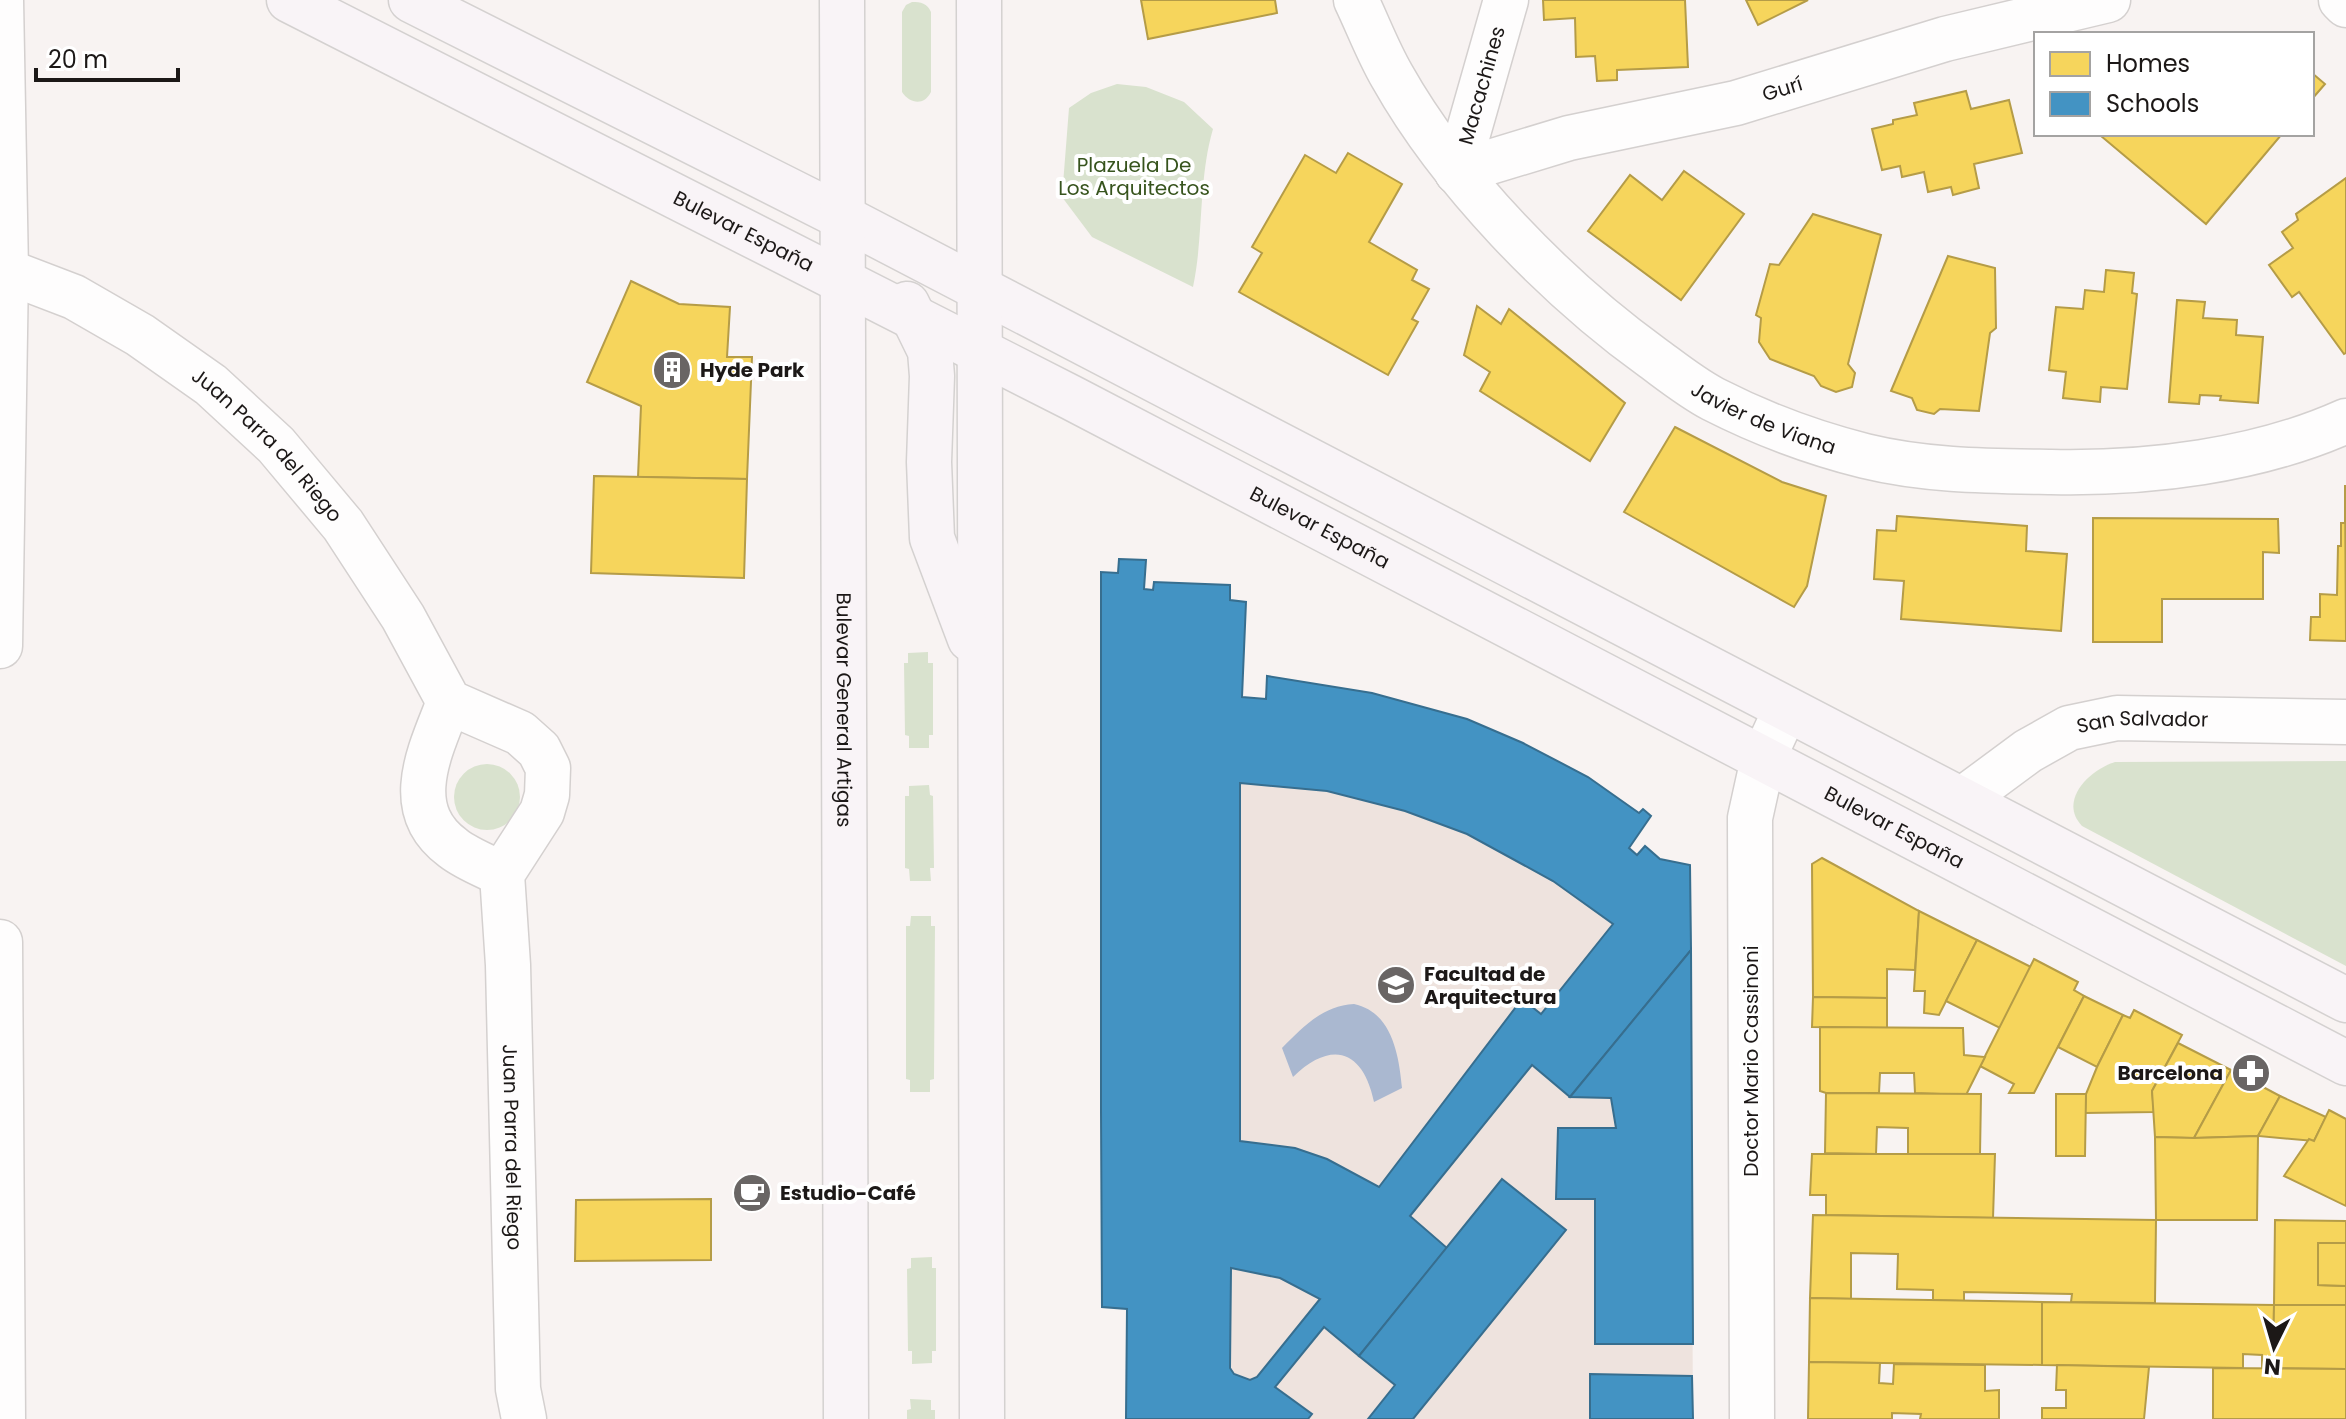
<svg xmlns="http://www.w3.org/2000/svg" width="2346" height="1419" font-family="Poppins,sans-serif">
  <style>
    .built { fill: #eee3de }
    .green { fill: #d9e2ce }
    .water { fill: #aab8d0 }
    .homes { fill: #f6d55c; stroke: #b59c47; stroke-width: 2 }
    .schools { fill: #4393c3; stroke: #376e8f; stroke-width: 2; fill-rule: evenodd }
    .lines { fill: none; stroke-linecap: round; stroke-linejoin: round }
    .minor-casing { stroke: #d4d0cf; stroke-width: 47 }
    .major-casing { stroke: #d4d1d0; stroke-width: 47 }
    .minor { stroke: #fefdfd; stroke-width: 44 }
    .major { stroke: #f9f4f7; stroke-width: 44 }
    .labels { text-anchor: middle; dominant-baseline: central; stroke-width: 8; stroke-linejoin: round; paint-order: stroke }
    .street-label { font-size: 20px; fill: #1c1817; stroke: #fff }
    .park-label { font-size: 20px; fill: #37541d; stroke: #fff }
    .poi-label { font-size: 20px; font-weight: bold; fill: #1c1817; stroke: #fff; text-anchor: start }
  </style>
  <rect width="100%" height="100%" fill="#f8f3f2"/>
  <!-- built -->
  <path class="built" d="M1119,559L1145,560L1144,589L1153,590L1154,582L1230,585V600L1246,602L1242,697L1266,699L1267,676L1372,693L1467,719L1523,743L1588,777L1638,813L1643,809L1651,816L1630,848L1637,855L1645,846L1660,859L1690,865L1693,1419H1126L1127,1309L1102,1307L1101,1111V572L1117,573Z"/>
  <!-- green -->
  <g class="green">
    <path d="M912,2C921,2 927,3 931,12V92C924,106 910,104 902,92V12L906,5Z"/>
    <path d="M1117,84L1146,87L1184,102L1213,129C1198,180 1204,235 1193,287L1092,237L1062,197L1069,108L1091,93Z"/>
    <path d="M928,652V663H933V735H929V748H909V736L905,735L904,663H908V653Z"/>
    <path d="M2346,761V966L2082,826C2058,801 2089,770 2115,762Z"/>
    <circle cx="487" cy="797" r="33"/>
    <path d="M929,785L930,795L933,796L934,868H930L931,881H910L909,869L905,868V796H909V786Z"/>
    <path d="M911,916H931V926H935L934,1079L930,1080V1092H910V1080L906,1079V926H910Z"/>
    <path d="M932,1257V1268H936V1351H932V1363L912,1364V1351H908L907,1269L911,1268V1258Z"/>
    <path d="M910,1399L931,1400V1410H935V1419H907V1410L911,1409Z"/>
  </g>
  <!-- water -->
  <path class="water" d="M1354,1004C1392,1012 1399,1055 1402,1088L1374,1102C1363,1049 1331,1040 1293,1077L1282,1048C1303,1027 1322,1006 1354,1004Z"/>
  <!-- homes -->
  <g class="homes">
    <path d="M1141,0H1275L1277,13L1148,39Z"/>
    <path d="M1543,0H1685L1688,67L1617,70V80L1597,81L1595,56L1576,57L1575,18L1544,20Z"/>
    <path d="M1746,0H1808L1758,25Z"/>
    <path d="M2312,73L2325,84L2312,99Z"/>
    <path d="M1966,91L1971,109L2009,100L2022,153L1974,164L1979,188L1953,195L1951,187L1928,192L1924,172L1902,177L1900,166L1882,170L1872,129L1893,124V120L1917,115L1914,103Z"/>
    <path d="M2103,134H2282L2206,224L2101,136Z"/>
    <path d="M1348,153L1402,184L1369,242L1417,270L1412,280L1429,289L1412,319L1418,322L1388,375L1239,292L1262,253L1252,247L1305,155L1336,173Z"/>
    <path d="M1684,171L1744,214L1681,300L1588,231L1630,175L1662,200Z"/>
    <path d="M2346,178V353L2344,354L2299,292L2292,297L2269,265L2293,248L2282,232L2298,220L2296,214Z"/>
    <path d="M1813,214L1881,235L1848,364L1855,373L1852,387L1836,392L1821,386L1814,376L1770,359L1759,342L1761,318L1756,315L1770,264L1779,265Z"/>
    <path d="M1948,256L1995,268L1996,328L1990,333L1979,411L1940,409L1934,414L1917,410L1912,398L1891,391Z"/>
    <path d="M2106,270L2134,273L2132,293L2137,294L2127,389L2101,387L2100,402L2063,398L2066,372L2049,370L2056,307L2083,309L2085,290L2104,292Z"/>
    <path d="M631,281L679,304L730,307L727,357H752L747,479L638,477L641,406L587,382Z"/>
    <path d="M2177,300L2205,302L2203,318L2237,320L2236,335L2263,337L2258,403L2220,400L2221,396L2200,395L2199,404L2169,402Z"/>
    <path d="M1477,306L1501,324L1509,309L1625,403L1590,461L1480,391L1490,372L1464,355Z"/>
    <path d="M1675,427L1782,482L1826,496L1807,586L1794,607L1624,512Z"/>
    <path d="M594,476L747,479L744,578L591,573Z"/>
    <path d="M2345,485L2346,641L2310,640L2311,617H2320V594L2337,595L2338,546H2341V523H2345Z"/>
    <path d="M1897,516L2027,526L2026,551L2067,554L2061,631L1901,619L1904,581L1874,579L1877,530L1896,531Z"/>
    <path d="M2093,518L2278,519L2279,553L2263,552V599H2162V642H2093Z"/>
    <path d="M1822,858L1919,911L1915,970L1887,969V998L1813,997L1812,864Z"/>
    <path d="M1919,911L1977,940L1939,1015L1924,1013L1925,991H1914Z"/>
    <path d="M1977,940L2031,967L2000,1028L1946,1001Z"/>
    <path d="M2034,959L2078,982L2074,990L2084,996L2034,1093H2009L2014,1084L1980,1066Z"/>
    <path d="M2084,996L2123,1015L2097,1067L2058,1047Z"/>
    <path d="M1813,997L1887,998V1028L1812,1027Z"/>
    <path d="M2134,1010L2182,1035L2152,1091L2154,1112L2085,1113L2086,1094L2097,1067L2123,1015L2130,1018Z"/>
    <path d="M1820,1027L1963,1028L1964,1055L1985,1057L1966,1095L1915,1093L1914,1073H1880L1879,1093H1826L1820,1091Z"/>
    <path d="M2178,1043L2231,1070L2194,1138L2155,1137L2152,1091Z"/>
    <path d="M2231,1070L2280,1096L2258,1136L2194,1138Z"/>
    <path d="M1826,1093L1981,1094L1980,1155L1908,1154V1128L1877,1127L1876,1154L1825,1153Z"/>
    <path d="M2056,1094H2086L2085,1156H2056Z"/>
    <path d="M2280,1096L2326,1117L2314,1141L2258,1136Z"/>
    <path d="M2329,1110L2346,1119V1206L2284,1176L2309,1139L2314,1141Z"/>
    <path d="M2258,1136L2257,1220H2156L2155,1137L2194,1138Z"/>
    <path d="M1812,1154H1995L1993,1218L1826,1215V1195H1810Z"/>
    <path d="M711,1199V1260L575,1261L576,1200Z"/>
    <path d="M1813,1215L2156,1220L2155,1303L2071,1302L2072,1294L1964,1292V1301L1933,1300V1290L1897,1289L1898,1254L1851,1253V1299L1810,1298Z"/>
    <path d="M2275,1220L2346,1221V1243H2318V1285L2346,1286V1305H2274Z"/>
    <path d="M2318,1243H2346V1286L2318,1285Z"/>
    <path d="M1810,1298L2042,1302V1365L1809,1362Z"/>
    <path d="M2042,1302L2274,1305L2273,1368H2262V1355L2243,1354V1368L2042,1365Z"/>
    <path d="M2274,1305H2346V1369L2273,1368Z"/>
    <path d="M1809,1362L1880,1363L1879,1383L1893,1384L1894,1364L1985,1365V1391L1999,1390V1419H1920L1921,1414L1892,1413V1419H1808Z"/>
    <path d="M2057,1365L2149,1367L2144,1419H2042V1408H2066V1390H2056Z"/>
    <path d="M2213,1368L2346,1369V1419H2213Z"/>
  </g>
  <!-- schools -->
  <g class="schools">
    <path d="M1119,559L1146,560L1144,589L1153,590L1154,582L1230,585V600L1246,602L1242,697L1266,699L1267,676L1372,693L1467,719L1523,743L1588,777L1639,813L1643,809L1651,816L1629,848L1637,855L1645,846L1660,859L1690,865L1691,950L1570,1097L1532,1065L1410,1216L1447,1248L1359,1356L1324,1327L1275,1387L1312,1414L1308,1419H1126L1127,1309L1102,1307L1101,1111V572L1118,573ZM1240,783L1327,791L1405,811L1467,834L1553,881L1613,924L1541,1014L1522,999L1379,1187L1327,1159L1295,1148L1240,1141ZM1231,1268L1280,1278L1320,1299L1257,1377L1250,1380L1234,1374L1230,1368Z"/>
    <path d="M1691,950L1693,1344H1595V1199H1556L1558,1128H1616L1611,1098L1570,1097Z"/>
    <path d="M1502,1179L1566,1230L1413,1419H1368L1395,1385L1359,1356Z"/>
    <path d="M1590,1374L1692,1376L1693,1419H1590Z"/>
  </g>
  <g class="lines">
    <defs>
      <g id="minor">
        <path id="s1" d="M1356,0C1368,25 1378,52 1392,76C1451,181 1556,288 1653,358C1672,372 1692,388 1713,399C1760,423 1813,443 1865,456C1926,471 1989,471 2051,472C2148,474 2257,461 2346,421"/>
        <path d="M2341,0L2346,5"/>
        <path id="s2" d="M1457,172L1569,138L1736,103L1945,39L2108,0"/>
        <path id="s3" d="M1457,172L1506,0"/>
        <path id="s4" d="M6,271L74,297L140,335L211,385L276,445L343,525L403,617L449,702L520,733L539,750L548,768L547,795L542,812L502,874L508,965L518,1389L524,1419"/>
        <path d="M0,646L6,271L1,0"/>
        <path d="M449,702C430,751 400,809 453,848C467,859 486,866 502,874"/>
        <path id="s5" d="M1963,799L2028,751L2069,728L2117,718L2346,722"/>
        <path d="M0,942L3,1419"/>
        <path d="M1752,1419L1750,818L1763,759L1786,709"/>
      </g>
      <g id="major">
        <path id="s6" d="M289,0L1072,398L2346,1063"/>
        <path d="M411,0L844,218L2346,1000"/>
        <path id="s7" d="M842,0L846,1419"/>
        <path d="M979,0L982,1419"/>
        <path d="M907,304L930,351L932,376L929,462L932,538L970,639"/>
      </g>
    </defs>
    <!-- minor casing -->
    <use href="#minor" class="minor-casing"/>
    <!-- major casing -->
    <use href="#major" class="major-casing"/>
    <!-- minor -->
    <use href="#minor" class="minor"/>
    <!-- major -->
    <use href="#major" class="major"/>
  </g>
  <!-- icons -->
  <defs>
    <symbol id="building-disc" viewBox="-11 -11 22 22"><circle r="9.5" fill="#696564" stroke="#fff"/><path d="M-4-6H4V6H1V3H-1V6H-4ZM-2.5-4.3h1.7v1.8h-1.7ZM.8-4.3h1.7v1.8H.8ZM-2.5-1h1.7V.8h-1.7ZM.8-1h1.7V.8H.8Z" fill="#fff"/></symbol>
    <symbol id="university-disc" viewBox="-11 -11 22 22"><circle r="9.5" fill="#696564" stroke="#fff"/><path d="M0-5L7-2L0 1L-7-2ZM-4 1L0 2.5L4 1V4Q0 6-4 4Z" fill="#fff"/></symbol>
    <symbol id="pharmacy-disc" viewBox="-11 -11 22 22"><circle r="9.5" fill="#696564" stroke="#fff"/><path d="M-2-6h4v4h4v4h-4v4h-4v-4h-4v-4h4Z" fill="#fff"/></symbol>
    <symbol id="cafe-disc" viewBox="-11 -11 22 22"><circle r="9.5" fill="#696564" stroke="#fff"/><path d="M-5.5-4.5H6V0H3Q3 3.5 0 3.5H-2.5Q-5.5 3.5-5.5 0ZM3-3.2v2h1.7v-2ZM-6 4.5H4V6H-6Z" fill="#fff"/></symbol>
  </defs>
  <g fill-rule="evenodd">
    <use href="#building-disc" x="650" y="348" width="44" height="44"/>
    <use href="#university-disc" x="1374" y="963" width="44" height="44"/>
    <use href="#pharmacy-disc" x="2229" y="1051" width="44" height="44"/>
    <use href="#cafe-disc" x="730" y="1171" width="44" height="44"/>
  </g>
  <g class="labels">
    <!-- street labels -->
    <g class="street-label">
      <text stroke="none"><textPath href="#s3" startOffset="90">Macachines</textPath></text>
      <text stroke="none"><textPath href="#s2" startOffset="336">Gurí</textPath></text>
      <text stroke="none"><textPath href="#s6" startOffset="510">Bulevar España</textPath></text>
      <text stroke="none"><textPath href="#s1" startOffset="598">Javier de Viana</textPath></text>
      <text stroke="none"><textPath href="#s4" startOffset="318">Juan Parra del Riego</textPath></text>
      <text stroke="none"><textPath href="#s6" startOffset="1158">Bulevar España</textPath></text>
      <text stroke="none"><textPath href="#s7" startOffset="710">Bulevar General Artigas</textPath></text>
      <text stroke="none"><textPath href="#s5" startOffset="202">San Salvador</textPath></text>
      <text stroke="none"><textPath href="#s6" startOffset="1806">Bulevar España</textPath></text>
      <text transform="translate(1751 1061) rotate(-90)">Doctor Mario Cassinoni</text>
      <text stroke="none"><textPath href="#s4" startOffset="1150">Juan Parra del Riego</textPath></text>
    </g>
    <!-- park labels -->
    <g class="park-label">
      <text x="1134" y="165">Plazuela De<tspan x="1134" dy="23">Los Arquitectos</tspan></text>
    </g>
    <!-- poi labels -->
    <g class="poi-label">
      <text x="700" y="370">Hyde Park</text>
      <text x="1424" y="974">Facultad de<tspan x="1424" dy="23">Arquitectura</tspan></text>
      <text x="2223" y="1073" text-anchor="end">Barcelona</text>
      <text x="780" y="1193">Estudio-Café</text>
    </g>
  </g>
  <!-- legend -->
  <rect x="2034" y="32" width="280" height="104" fill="#ffffff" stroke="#a4a3a2" stroke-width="2"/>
  <rect x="2050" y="52" width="40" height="24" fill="#f6d55c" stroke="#a4a3a2" stroke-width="2"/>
  <text x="2106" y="72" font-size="24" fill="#1c1817">Homes</text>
  <rect x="2050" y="92" width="40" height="24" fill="#4393c3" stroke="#a4a3a2" stroke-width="2"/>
  <text x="2106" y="112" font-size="24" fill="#1c1817">Schools</text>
  <!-- north arrow -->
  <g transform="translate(2274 1347) rotate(185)" stroke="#ffffff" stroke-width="6" paint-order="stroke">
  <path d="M0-6L14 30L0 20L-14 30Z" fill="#1c1817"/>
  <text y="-12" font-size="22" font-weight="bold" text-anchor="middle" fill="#1c1817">N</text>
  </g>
  <!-- scale -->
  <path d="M36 68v12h142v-12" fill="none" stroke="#1c1817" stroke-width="4"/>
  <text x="48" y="68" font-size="24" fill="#1c1817" stroke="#ffffff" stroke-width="6" paint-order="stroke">20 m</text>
</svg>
